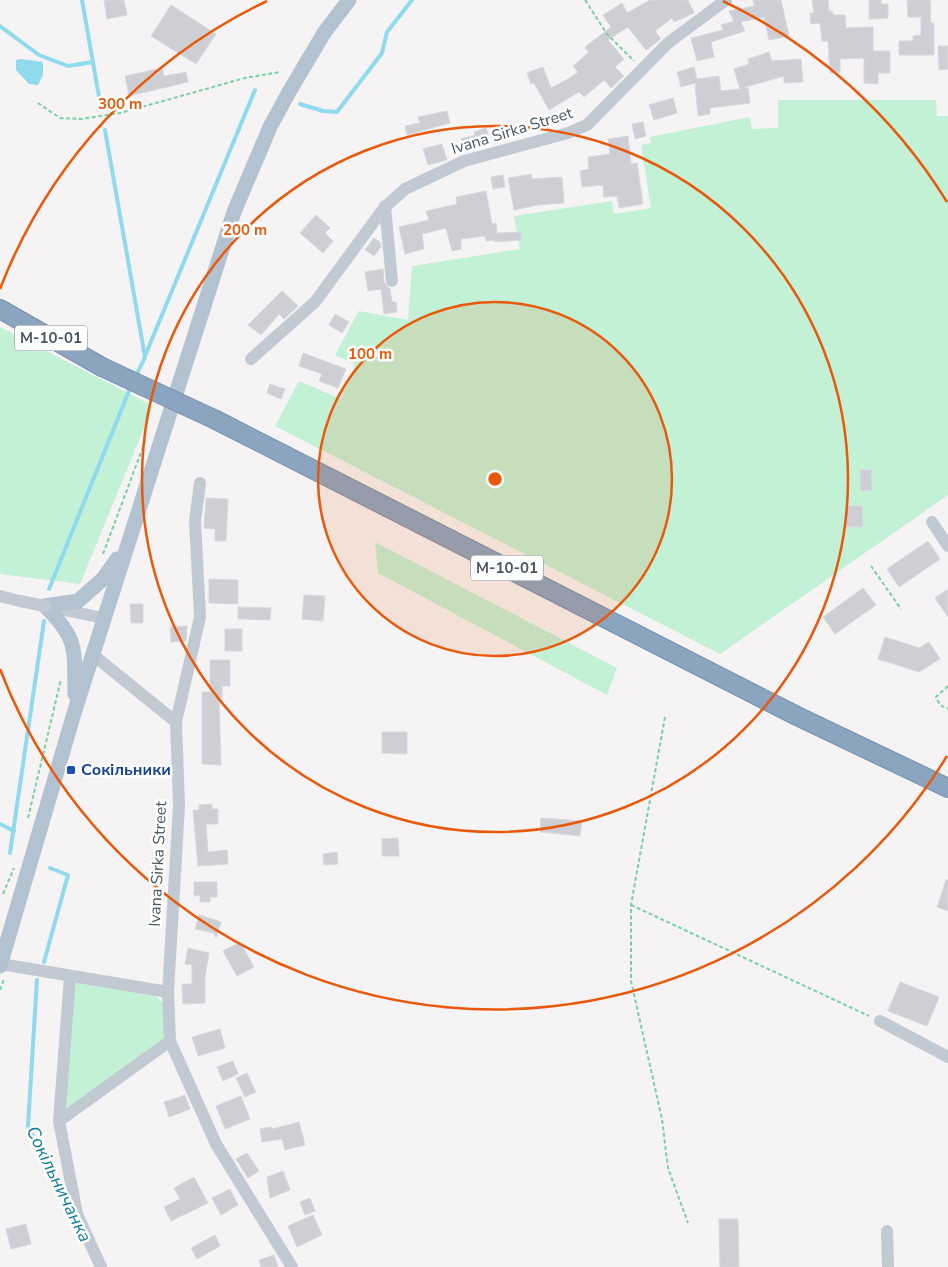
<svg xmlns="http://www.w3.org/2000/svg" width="948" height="1267" font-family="'Nunito Sans',sans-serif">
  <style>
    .green { fill: #c3f1d5 }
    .water { fill: #90daee }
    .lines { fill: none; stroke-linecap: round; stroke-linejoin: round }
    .stream { stroke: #90daee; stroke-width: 4 }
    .building { fill: #cdcfd5; stroke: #d7d9de }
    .highway-casing { stroke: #7690ad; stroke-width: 20 }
    .path { stroke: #7ad0a6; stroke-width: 2; stroke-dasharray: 4 2.5; stroke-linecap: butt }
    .minor { stroke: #c1cad2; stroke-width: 12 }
    .major { stroke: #b3c2d1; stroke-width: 15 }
    .highway { stroke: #8ba5c1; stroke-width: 18 }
    .highway-bridge-casing { stroke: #7690ad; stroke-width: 20; stroke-linecap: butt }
    .minor-bridge { stroke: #c1cad2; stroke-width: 12 }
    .highway-bridge { stroke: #8ba5c1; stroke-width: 18 }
    .ring { fill: none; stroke: #e8590c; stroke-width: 2.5 }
    .transit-dot { fill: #1a4fb4; stroke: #fff; stroke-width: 2 }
    .labels { text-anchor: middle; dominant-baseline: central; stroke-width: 5; stroke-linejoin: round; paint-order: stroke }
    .shield { fill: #fff; stroke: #808990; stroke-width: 1 }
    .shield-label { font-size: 15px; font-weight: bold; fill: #4a5661 }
    .street-label { font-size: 16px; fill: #4a5661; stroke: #fff }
    .transit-label { font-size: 16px; font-weight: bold; fill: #164399; stroke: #fff; text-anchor: start }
    .water-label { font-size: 18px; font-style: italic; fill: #0c7c9b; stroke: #fff }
    .centre { fill: #e8590c; stroke: #fff; stroke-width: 2.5 }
    .ring-label { font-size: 15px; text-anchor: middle; font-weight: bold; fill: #e8590c; stroke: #fff; stroke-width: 5; stroke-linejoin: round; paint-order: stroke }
  </style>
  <rect width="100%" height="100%" fill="#f5f3f3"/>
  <!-- green -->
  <g class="green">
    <path d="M778,100H936L937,116H948V495L720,654L275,426L299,381L341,399L355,364L335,355L359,311L408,320L412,266L520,249L514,216L612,201L614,214L651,208L641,145L651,143L650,137L750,117L752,129L778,128Z"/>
    <path d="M0,327L153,406L80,584L0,574Z"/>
    <path d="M375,542L617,668L607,695L378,573Z"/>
    <path d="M82,981L154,995L164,1004L166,1035L158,1048L68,1112L61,1110L73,984Z"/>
  </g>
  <!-- water -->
  <path class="water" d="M21,59L43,62V75L38,85L29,84L16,70V60Z"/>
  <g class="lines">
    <!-- stream -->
    <g class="stream">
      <path d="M82,0L101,108"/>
      <path d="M0,26L39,55L68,66L93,62"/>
      <path d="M300,104L323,111L337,112L382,53L387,32L412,0"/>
      <path d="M105,130L145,357L135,378"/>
      <path d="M145,356L255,90"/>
      <path d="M49,589L131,386"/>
      <path d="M0,824L14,831"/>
      <path d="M10,853L44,621"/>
      <path d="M44,962L68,875L50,868"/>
      <path d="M37,980L28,1126L71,1212"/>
    </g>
  </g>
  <!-- building -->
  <g class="building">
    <path d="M104,0H124L127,15L107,19Z"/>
    <path d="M650,0H688L694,13L674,22L672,18L655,31L661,39L646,50L628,27L608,40L624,59L615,67L624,76L611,88L604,80L584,97L579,92L549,110L534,83L531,84L527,73L543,67L551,88L570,78L578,72L573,66L589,52L585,47L611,27L603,15L622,3L627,13Z"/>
    <path d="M753,0H781L789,36L769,40L764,17L741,22L745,31L711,42L714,57L697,61L691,38L723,30L721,25L734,21L729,11L754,6Z"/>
    <path d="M812,0H828L829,11H832L833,15H845L846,28L873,27V51H890V73H878V84L864,83V58L840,59V72L830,73L828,41H822L820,23L811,24L810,13H814Z"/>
    <path d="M869,0H881V4H888V18L869,19Z"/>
    <path d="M907,0H930L931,23H934V55H899V41H913V36L921,35V17H908Z"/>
    <path d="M171,5L216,34L196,64L151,36Z"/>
    <path d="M938,46H948V69L939,70Z"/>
    <path d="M769,52L772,61L801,59L803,82L784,83V76L743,88H748L750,103L710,108V114L698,116L695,83L681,87L677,72L694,67L697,79L719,76L721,91L740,89L734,69L749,64L748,59Z"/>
    <path d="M162,68L164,76L186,72L188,82L129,96L125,76Z"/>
    <path d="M673,98L677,113L654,120L649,105Z"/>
    <path d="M447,111L450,123L407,135L405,126L420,123L418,117Z"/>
    <path d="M643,122L646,136L635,139L632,124Z"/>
    <path d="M486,128L491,144L466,152L461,139L475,135L474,132Z"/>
    <path d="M628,136L631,164L637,163L643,204L619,208L617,196L604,197L603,185L582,187L580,171L589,169L588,157L610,154L608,139Z"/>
    <path d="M442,144L447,160L428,165L423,149Z"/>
    <path d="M531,174L532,179L562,177L564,203L537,205L514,210L508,178Z"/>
    <path d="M503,175L505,187L493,189L491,177Z"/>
    <path d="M486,191L492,224L496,223L497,233L521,232V240L494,242V240L486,241L485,236L461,239V249L452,251L446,228L422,234L424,249L405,254L399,227L429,220L426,211L457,204L456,197Z"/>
    <path d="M316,215L330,228L325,233L333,241L323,253L300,233Z"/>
    <path d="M374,238L380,242L381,247L374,256L365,250Z"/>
    <path d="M383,269L384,282L390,289L392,302H396L397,312L384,314L381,289L368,291L365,272Z"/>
    <path d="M282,291L298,306L284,319L279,314L261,335L248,325Z"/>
    <path d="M335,314L349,322L342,333L329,325Z"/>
    <path d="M303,353L346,369L338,388L319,381L322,374L299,366Z"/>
    <path d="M270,384L285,389L281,399L267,393Z"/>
    <path d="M860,470H871L872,490L861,491Z"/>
    <path d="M206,498L228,499L226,541H215V529L204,528Z"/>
    <path d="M846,506H862L863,527H846Z"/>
    <path d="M928,541L940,559L899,587L887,569Z"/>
    <path d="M209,579L238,580V604L209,603Z"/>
    <path d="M863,588L876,605L835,634L823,617Z"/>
    <path d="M948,589V617L935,598Z"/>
    <path d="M304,595L325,596L323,621L302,619Z"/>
    <path d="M130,604H143V623H131Z"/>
    <path d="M238,607L271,608L270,620L238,619Z"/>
    <path d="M187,626L186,641L171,642L170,627Z"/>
    <rect x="225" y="629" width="17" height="22"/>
    <path d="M885,637L919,648L929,642L940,659L919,672L878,659Z"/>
    <path d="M210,660H230V686H222V701H219L221,765L202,764V692H210Z"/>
    <path d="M382,732H407V754L382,753Z"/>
    <path d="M212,804V809H218V824H206L208,852L227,850L228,864L198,866L193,810H199V805Z"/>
    <path d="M541,818L582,821L580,836L540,832Z"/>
    <path d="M398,838L399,856H382V839Z"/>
    <path d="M337,852L338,864L324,865L323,854Z"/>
    <path d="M946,880H948V911L937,907Z"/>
    <path d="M194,882H217V897H210V902H200V895L194,896Z"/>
    <path d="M199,915L221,922L216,938L214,933L195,929Z"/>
    <path d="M240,942L254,967L237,976L223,951Z"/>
    <path d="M188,948L209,953L205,976V1003L183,1004L182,984H192V965L185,964Z"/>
    <path d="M900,982L939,997L927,1026L888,1011Z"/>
    <path d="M220,1029L225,1048L198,1056L192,1037Z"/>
    <path d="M233,1061L238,1074L223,1081L217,1067Z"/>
    <path d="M247,1073L256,1092L245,1097L236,1078Z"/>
    <path d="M185,1095L190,1109L169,1117L164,1102Z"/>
    <path d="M241,1096L250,1119L225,1129L216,1106Z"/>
    <path d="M299,1122L305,1145L285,1150L282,1139L262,1142L260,1129L271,1127L272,1129Z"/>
    <path d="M247,1153L259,1171L248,1178L236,1159Z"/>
    <path d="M283,1171L290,1190L270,1198L267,1177Z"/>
    <path d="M194,1177L208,1203L171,1221L164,1207L180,1199L174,1188Z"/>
    <path d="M230,1189L238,1205L221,1215L212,1198Z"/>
    <path d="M310,1198L315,1211L305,1215L300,1202Z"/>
    <path d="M313,1215L322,1235L297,1247L288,1226Z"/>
    <path d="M719,1219H738L739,1267H720Z"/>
    <path d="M26,1224L31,1244L11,1249L6,1229Z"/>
    <path d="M215,1235L220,1246L197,1259L191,1248Z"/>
    <path d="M274,1255L278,1267H261L259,1260Z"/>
  </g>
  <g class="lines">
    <defs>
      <g id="highway">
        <path d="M0,309L102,367"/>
        <path d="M216,420L797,716L948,788"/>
      </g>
    </defs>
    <!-- highway casing -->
    <use href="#highway" class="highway-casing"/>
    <!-- path -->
    <g class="path">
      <path d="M585,0L607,34L634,61"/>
      <path d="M38,103L60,118L81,119L120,113L245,78L280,72"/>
      <path d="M103,554L146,439"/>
      <path d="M871,566L901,609"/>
      <path d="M948,686L936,697L940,705L948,709"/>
      <path d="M665,717L631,905V981L662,1119L668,1168L688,1223"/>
      <path d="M28,818L61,679"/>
      <path d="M3,894L14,868"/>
      <path d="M631,905L869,1016"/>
      <path d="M0,990L4,979"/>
    </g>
    <!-- minor -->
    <g class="minor">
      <path d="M385,206L392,281"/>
      <path d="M251,359L315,302L384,208L405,189L464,161L568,133L587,125L668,43L726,0"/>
      <path d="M200,483L195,521L200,617L176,722L179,806L168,992L170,1041L216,1144L292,1267"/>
      <path d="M932,522L948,546"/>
      <path d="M0,596L20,601"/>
      <path d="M50,607L103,618"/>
      <path d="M92,654L176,722"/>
      <path d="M1,964L168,992"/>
      <path d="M70,977L59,1121L77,1214L101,1267"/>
      <path d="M880,1021L948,1057"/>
      <path d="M59,1121L170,1041"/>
      <path d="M887,1231L888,1267"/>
    </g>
    <!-- major -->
    <g class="major">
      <path d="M45,606L78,601L103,579L117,559"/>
      <path d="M45,606C79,640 74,649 75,694"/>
      <path d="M0,966L75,710L234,212L270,127L289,92L324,33L349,0"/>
    </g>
    <!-- highway -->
    <use href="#highway" class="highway"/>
    <defs>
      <path id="highway-bridge" d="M102,367L216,420"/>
    </defs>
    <!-- highway-bridge casing -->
    <use href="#highway-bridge" class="highway-bridge-casing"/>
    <!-- minor-bridge -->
    <path class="minor-bridge" d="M20,601L45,606"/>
    <!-- highway-bridge -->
    <use href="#highway-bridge" class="highway-bridge"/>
  </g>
  <!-- distance rings -->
  <circle cx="495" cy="479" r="177" fill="#e8590c" fill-opacity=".12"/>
  <g class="ring">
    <circle cx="495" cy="479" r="177"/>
    <circle cx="495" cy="479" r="353"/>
    <path d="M947 756A530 530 0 0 1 0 669M0 289A530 530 0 0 1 267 1M723 1A530 530 0 0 1 947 202"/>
  </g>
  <!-- markers -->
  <rect class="transit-dot" x="66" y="765" width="10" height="10" rx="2.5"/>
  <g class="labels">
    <!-- shield labels -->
    <g class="shield">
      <rect x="15" y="325.5" width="72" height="25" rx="4"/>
      <rect x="471" y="555.5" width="72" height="25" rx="4"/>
    </g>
    <g class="shield-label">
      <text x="51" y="338">М-10-01</text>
      <text x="507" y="568">М-10-01</text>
    </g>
    <!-- street labels -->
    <g class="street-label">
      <text transform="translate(512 131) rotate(-17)">Ivana Sirka Street</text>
      <text transform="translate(158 864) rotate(-87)">Ivana Sirka Street</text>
    </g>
    <!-- transit labels -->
    <g class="transit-label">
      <text x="81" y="770">Сокільники</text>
    </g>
    <!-- water labels -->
    <g class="water-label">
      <text transform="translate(59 1184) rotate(64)">Сокільничанка</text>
    </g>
  </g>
  <circle cx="495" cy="479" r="8" class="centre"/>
  <g class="ring-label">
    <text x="120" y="109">300 m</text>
    <text x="245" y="235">200 m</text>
    <text x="370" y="359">100 m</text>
  </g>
</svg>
